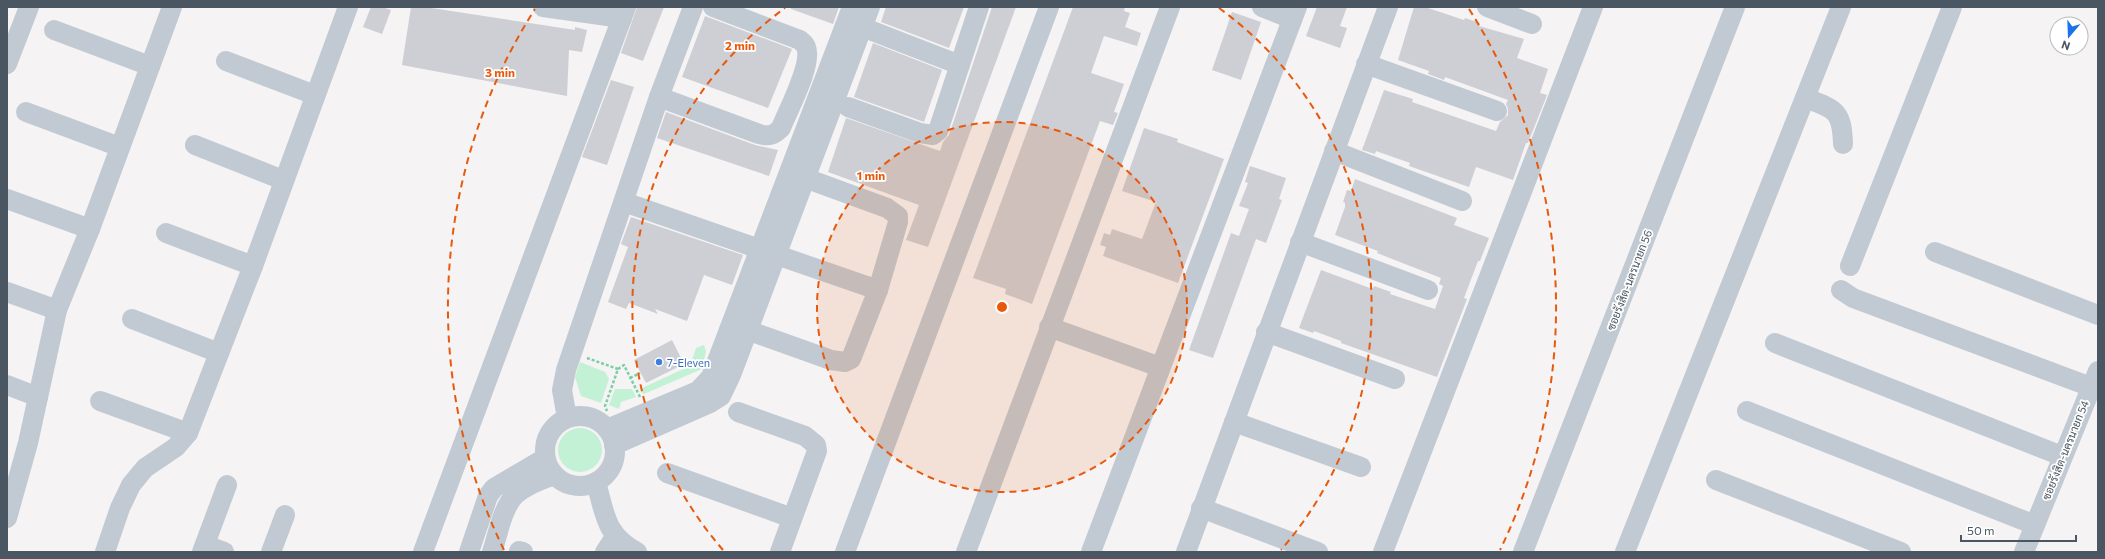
<svg xmlns="http://www.w3.org/2000/svg" width="2105" height="559" font-family="Commissioner,Sarabun,sans-serif">
  <style>
    .green { fill: #c3f1d5 }
    .building { fill: #cdcfd5 }
    .lines { fill: none; stroke-linecap: round; stroke-linejoin: round }
    .path { stroke: #7ad0a6; stroke-width: 2.5; stroke-dasharray: 3 2; stroke-linecap: butt }
    .minor { stroke: #c1cad2; stroke-width: 20 }
    .ring { fill: none; stroke: #e8590c; stroke-width: 2; stroke-dasharray: 7 5 }
    .shop-dot { fill: #3f7fe0; stroke: #fff; stroke-width: 1.5 }
    .labels { text-anchor: middle; dominant-baseline: central; stroke-width: 3.5; stroke-linejoin: round; paint-order: stroke }
    .street-label { font-size: 11px; fill: #4a5661; stroke: #fff }
    .shop-label { font-size: 11px; fill: #366cbe; stroke: #fff; text-anchor: start }
    .centre { fill: #e8590c; stroke: #fff; stroke-width: 2 }
    .ring-label { font-size: 12px; text-anchor: middle; font-weight: bold; fill: #e8590c; stroke: #fff; stroke-width: 3.5; stroke-linejoin: round; paint-order: stroke }
  </style>
  <rect width="100%" height="100%" fill="#f5f3f3"/>
  <!-- green -->
  <g class="green">
    <path d="M704,345L706,351L702,369L644,394L641,392L642,388L690,366L696,348Z"/>
    <path d="M580,362L605,372L609,379L601,403L581,396L575,377Z"/>
    <path d="M615,389H632L636,397L621,402L619,409L609,405Z"/>
    <circle cx="580" cy="450" r="22"/>
  </g>
  <!-- building -->
  <g class="building">
    <path d="M371,7H382L391,10L382,34L363,27Z"/>
    <path d="M411,7H425L575,30V27L587,30L582,52L569,50L567,96L402,65Z"/>
    <path d="M637,7H664L643,61L621,53Z"/>
    <path d="M791,7H839L833,24L791,9Z"/>
    <path d="M886,7H964L949,48L881,22Z"/>
    <path d="M992,7H1016L928,247L906,240L919,205L828,172L846,118L940,151L943,142L949,135Z"/>
    <path d="M1073,7H1125L1124,11L1130,13L1125,27L1141,33L1137,46L1104,36L1091,73L1124,84L1114,112L1118,113L1113,125L1100,121L1032,304L1005,294L1006,289L973,278Z"/>
    <path d="M1317,7H1347L1340,26L1347,28L1340,48L1306,36Z"/>
    <path d="M1414,7H1425L1464,20L1465,18L1480,23L1479,26L1524,39L1517,58L1548,69L1540,93L1547,95L1528,143H1526L1513,180L1476,167L1469,187L1409,166L1410,163L1376,151L1375,154L1362,150L1384,90L1413,99L1412,102L1496,131L1500,122L1508,115V109L1506,104L1508,100L1445,77L1444,80L1428,74L1429,71L1398,60Z"/>
    <path d="M1232,12L1261,22L1241,80L1212,70Z"/>
    <path d="M705,16L792,49L768,108L682,77Z"/>
    <path d="M873,43L942,70L924,122L854,97Z"/>
    <path d="M611,80L634,87L607,165L582,157Z"/>
    <path d="M666,112L755,145L778,150L769,176L657,138Z"/>
    <path d="M1144,128L1178,139L1177,142L1224,159L1178,283L1103,256L1106,247L1100,245L1104,233L1110,235L1112,229L1142,239L1156,202L1122,191Z"/>
    <path d="M1250,166L1286,178L1279,199L1282,200L1266,243L1256,239L1213,358L1189,350L1231,233L1239,236L1249,209L1239,206L1248,183L1245,182Z"/>
    <path d="M1355,179L1457,218L1454,225L1489,238L1480,261H1478L1464,298L1467,299L1437,377L1341,343V341L1314,331L1313,333L1299,328L1321,270L1370,288H1373L1374,286L1391,292L1390,294L1435,309L1443,286L1439,284L1441,278L1377,253L1378,251L1335,235L1345,207V203L1343,202L1347,190L1351,191Z"/>
    <path d="M631,217L743,255L732,285L704,275L687,321L655,309L658,314L629,303L626,309L608,302L628,247L621,244Z"/>
    <path d="M672,340L684,364L646,383L634,360Z"/>
  </g>
  <g class="lines">
    <!-- path -->
    <g class="path">
      <path d="M587,358L618,369L605,406L607,411"/>
      <path d="M618,369L624,365L640,397"/>
      <path d="M630,378L640,373"/>
    </g>
    <!-- minor -->
    <g class="minor">
      <path d="M543,7L622,18"/>
      <path d="M1262,7L1292,19"/>
      <path d="M1487,7L1532,24"/>
      <path d="M862,27L960,65"/>
      <path d="M54,30L150,66"/>
      <path d="M226,61L315,95"/>
      <path d="M7,64L29,7"/>
      <path d="M1366,64L1497,111"/>
      <path d="M659,97L759,134C769,137 774,135 781,128C788,110 813,64 806,47C805,44 802,42 800,40L713,7"/>
      <path d="M1805,98C1835,109 1842,110 1843,144"/>
      <path d="M848,107L920,133L933,135L938,131L979,7"/>
      <path d="M26,112L120,147"/>
      <path d="M195,145L283,180"/>
      <path d="M1334,151L1462,201"/>
      <path d="M7,199L90,229"/>
      <path d="M624,202L878,290"/>
      <path d="M166,233L253,266"/>
      <path d="M1300,242L1428,290"/>
      <path d="M1935,252L2098,315"/>
      <path d="M1850,266L1952,7"/>
      <path d="M1841,290L1853,298L2091,387"/>
      <path d="M7,292L57,310"/>
      <path d="M132,319L219,353"/>
      <path d="M1049,327L1160,367"/>
      <path d="M747,330L831,360L845,362L851,359L878,290L898,222V216L887,208L805,178"/>
      <path d="M1266,332L1395,379"/>
      <path d="M1775,343L2062,456"/>
      <path d="M7,385L38,397"/>
      <path d="M100,401L188,433"/>
      <path d="M1747,411L2035,525"/>
      <path d="M738,412L805,436L816,445L817,451L780,552"/>
      <circle cx="580" cy="451" r="35"/>
      <path d="M567,418L562,390L566,370L659,97L693,7"/>
      <path d="M1234,422L1361,467"/>
      <path d="M607,429L698,391L711,377L852,7"/>
      <path d="M614,445L710,403L721,396L731,375L870,7"/>
      <path d="M667,473L792,518"/>
      <path d="M1716,480L1901,552"/>
      <path d="M596,482C605,514 605,535 637,552"/>
      <path d="M1201,508L1318,552"/>
      <path d="M7,518L28,443L57,310L90,229L172,7"/>
      <path d="M205,545L224,552"/>
      <path d="M519,551L523,552"/>
      <path d="M105,552L120,508L131,485L145,468L176,447L188,433L253,266L348,7"/>
      <path d="M202,552L227,485"/>
      <path d="M271,552L285,515"/>
      <path d="M423,552L626,7"/>
      <path d="M469,552L488,496L494,488L545,458"/>
      <path d="M492,552C498,535 502,508 515,495C525,485 541,480 554,475"/>
      <path d="M605,552L615,537"/>
      <path d="M845,552L1049,7"/>
      <path d="M966,552L1170,7"/>
      <path d="M1091,552L1297,7"/>
      <path d="M1186,552L1388,7"/>
      <path d="M1383,552L1593,7"/>
      <path d="M1523,552L1735,7"/>
      <path d="M1625,552L1841,7"/>
      <path d="M2024,552L2098,371"/>
    </g>
  </g>
  <!-- distance rings -->
  <circle cx="1002" cy="307" r="185" fill="#e8590c" fill-opacity=".12"/>
  <g class="ring">
    <circle cx="1002" cy="307" r="185"/>
    <path d="M723 550A370 370 0 0 1 785 8M1219 8A370 370 0 0 1 1281 550"/>
    <path d="M504 550A554 554 0 0 1 535 9M1469 9A554 554 0 0 1 1500 550"/>
  </g>
  <!-- markers -->
  <circle class="shop-dot" cx="659" cy="362" r="4"/>
  <g class="labels">
    <!-- street labels -->
    <g class="street-label">
      <text transform="translate(1629 280) rotate(-69)">ซอยรังสิต-นครนายก 56</text>
      <text transform="translate(2065 450) rotate(-68)">ซอยรังสิต-นครนายก 54</text>
    </g>
    <!-- shop labels -->
    <g class="shop-label">
      <text x="667" y="362">7-Eleven</text>
    </g>
  </g>
  <circle cx="1002" cy="307" r="6" class="centre"/>
  <g class="ring-label">
    <text x="740" y="50">2 min</text>
    <text x="500" y="77">3 min</text>
    <text x="871" y="180">1 min</text>
  </g>
  <!-- border -->
  <rect width="2105" height="559" fill="none" stroke="#4a5661" stroke-width="16"/>
  <!-- north arrow -->
  <g transform="translate(2069 36) rotate(199)"><circle r="19" fill="#ffffff" stroke="#b7bbc0"/>
  <path d="M0-3L7 15L0 10L-7 15Z" fill="#1a73e8"/>
  <text y="-6" font-size="11" font-weight="bold" text-anchor="middle" fill="#4a5661">N</text>
  </g>
  <!-- scale -->
  <path d="M1961 535v6h115v-6" fill="none" stroke="#4a5661" stroke-width="2"/>
  <text x="1967" y="535" font-size="12" fill="#4a5661" stroke="#ffffff" stroke-width="3" paint-order="stroke">50 m</text>
</svg>
